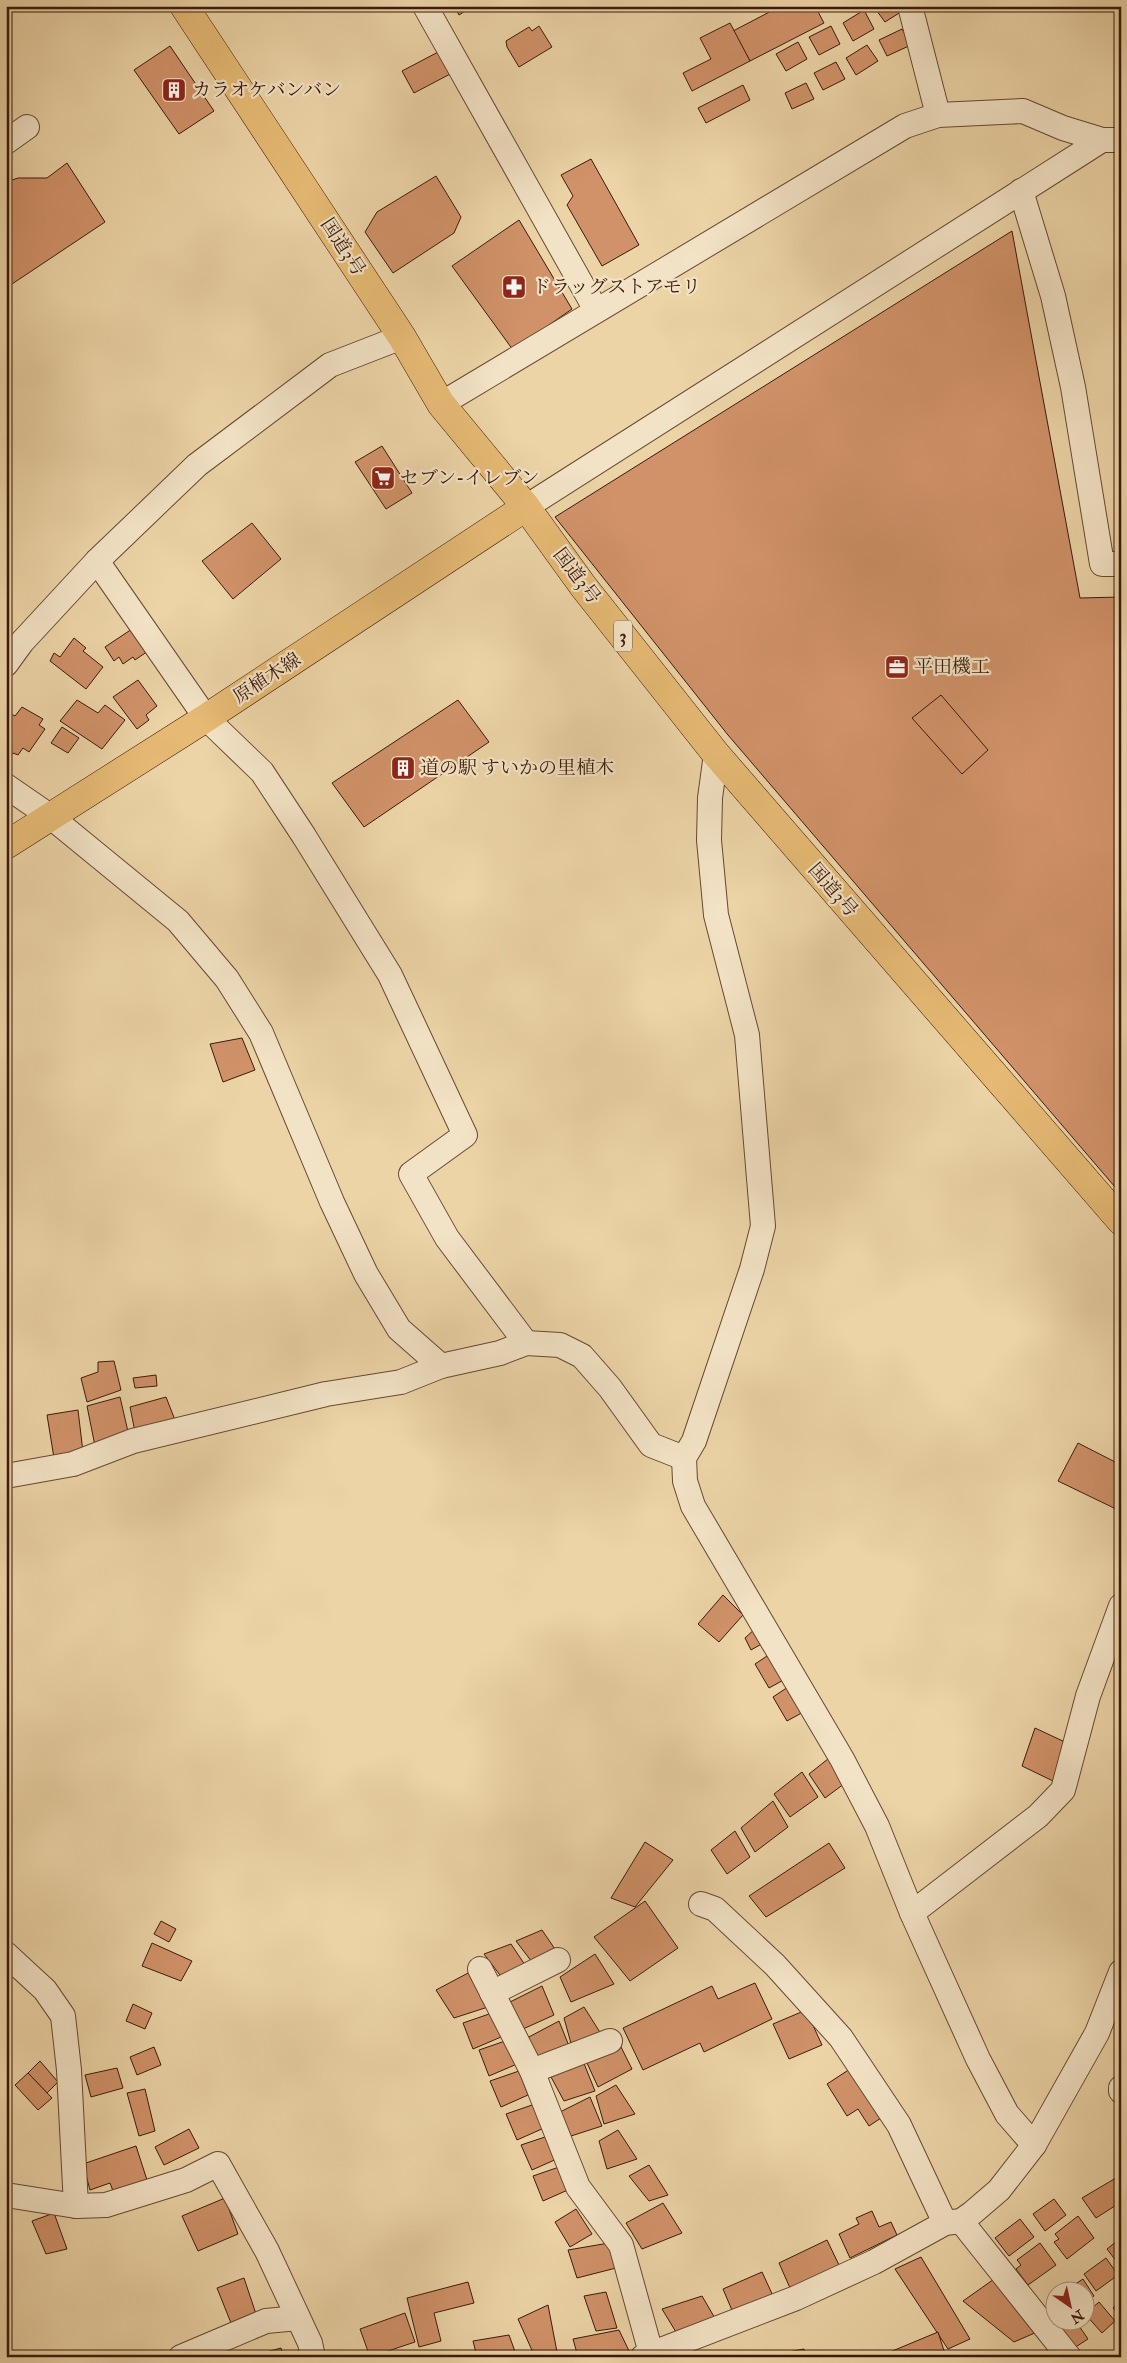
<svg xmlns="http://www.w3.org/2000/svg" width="1127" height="2363" font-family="'IM FELL Double Pica','Noto Serif JP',serif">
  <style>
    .building { fill: #d19269; stroke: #3b190c }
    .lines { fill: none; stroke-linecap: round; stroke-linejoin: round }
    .minor-casing { stroke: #674833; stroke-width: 26 }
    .major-casing { stroke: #3b190c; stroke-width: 29 }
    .highway-casing { stroke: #3b190c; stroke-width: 29 }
    .minor { stroke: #f3e3c6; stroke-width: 24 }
    .major { stroke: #e6ba74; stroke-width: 28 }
    .highway { stroke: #e6ba74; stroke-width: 28 }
    .labels { text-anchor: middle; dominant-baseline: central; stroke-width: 4.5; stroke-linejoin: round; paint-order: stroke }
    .shield { fill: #f3e3c6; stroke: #725644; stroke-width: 1 }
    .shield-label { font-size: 18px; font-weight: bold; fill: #3b190c }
    .poi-label { font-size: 19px; fill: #3b190c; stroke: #f3e3c6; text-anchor: start }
    .street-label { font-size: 19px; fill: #3b190c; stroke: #f3e3c6 }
  </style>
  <rect width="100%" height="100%" fill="#ecd4a7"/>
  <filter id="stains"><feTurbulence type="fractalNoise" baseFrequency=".004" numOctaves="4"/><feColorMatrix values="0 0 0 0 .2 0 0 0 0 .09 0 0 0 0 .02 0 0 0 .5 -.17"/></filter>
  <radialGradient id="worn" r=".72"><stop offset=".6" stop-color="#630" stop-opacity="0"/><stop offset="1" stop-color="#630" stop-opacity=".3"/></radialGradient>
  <!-- building -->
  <g class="building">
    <path d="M454,6H473L459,15Z"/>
    <path d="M781,6H815L824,23L750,61L733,31Z"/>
    <path d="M905,6L907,8L885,22L874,7Z"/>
    <path d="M864,10L874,29L853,41L843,23Z"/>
    <path d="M730,23L750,61L692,91L683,73L711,59L700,38Z"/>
    <path d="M539,26L552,47L519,67L507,47L506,41L529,27L532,31Z"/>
    <path d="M831,26L840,44L819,55L809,37Z"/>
    <path d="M902,29L911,45L887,56L879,40Z"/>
    <path d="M798,42L807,59L786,71L776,54Z"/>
    <path d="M867,45L878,61L856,75L846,58Z"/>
    <path d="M170,46L214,111L179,134L134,70Z"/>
    <path d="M442,50L454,72L414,93L402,71Z"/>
    <path d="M836,62L845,79L823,90L814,73Z"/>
    <path d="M806,83L814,99L792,109L785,93Z"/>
    <path d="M743,85L750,100L706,123L698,108Z"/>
    <path d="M591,159L639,245L602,266L567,205L573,196L561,175Z"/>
    <path d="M67,163L105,222L6,288V182L18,178H47Z"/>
    <path d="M436,176L461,217L454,233L393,273L365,232L377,212Z"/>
    <path d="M519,220L572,309L513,350L452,266Z"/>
    <path d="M1012,231L1080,598L1121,597V1194L728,735L555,517Z"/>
    <path d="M382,446L412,493L386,509L355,462Z"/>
    <path d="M252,523L281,559L233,599L202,561Z"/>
    <path d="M132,629L151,649L135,660L133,657L123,664L119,657L114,661L105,647Z"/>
    <path d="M74,638L86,648L83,651L103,667L86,689L50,661L54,653L60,657Z"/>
    <path d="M138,680L157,706L146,715L149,720L137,729L113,697Z"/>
    <path d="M941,695L988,750L962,774L912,718Z"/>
    <path d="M77,700L98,713L105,705L125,720L102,749L60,721Z"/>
    <path d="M458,700L489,742L364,827L332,783Z"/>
    <path d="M22,707L43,719L39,725L45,729L29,752L23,748L18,755L13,753L6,763V721L11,714L15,716Z"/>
    <path d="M62,727L79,738L68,753L51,743Z"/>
    <path d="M242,1038L255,1070L223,1082L210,1044Z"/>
    <path d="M114,1361L121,1390L87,1402L81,1378L98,1372V1362Z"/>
    <path d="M156,1375L157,1386L135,1388L133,1378Z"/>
    <path d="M120,1397L129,1436L95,1446L87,1406Z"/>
    <path d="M166,1397L175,1420L135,1432L130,1407Z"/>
    <path d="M78,1410L83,1452L54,1458L47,1415Z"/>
    <path d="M1078,1443L1121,1465V1500L1116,1509L1058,1481Z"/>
    <path d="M723,1595L743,1615L719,1642L698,1624Z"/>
    <path d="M757,1627L765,1642L751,1650L745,1638Z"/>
    <path d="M773,1652L789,1677L769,1688L755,1664Z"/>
    <path d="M791,1685L807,1710L787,1721L773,1697Z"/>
    <path d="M1035,1728L1067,1743L1053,1781L1022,1766Z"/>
    <path d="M833,1755L848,1781L825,1798L809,1774Z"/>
    <path d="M802,1772L818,1797L790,1817L774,1794Z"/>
    <path d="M773,1801L788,1827L755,1852L741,1828Z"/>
    <path d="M735,1831L750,1857L727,1874L711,1850Z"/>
    <path d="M645,1842L673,1860L635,1907L611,1898Z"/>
    <path d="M829,1843L845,1868L766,1917L749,1896Z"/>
    <path d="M645,1901L678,1948L630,1981L594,1937Z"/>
    <path d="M161,1921L176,1929L169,1942L154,1934Z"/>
    <path d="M542,1930L559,1955L535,1966L516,1941Z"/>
    <path d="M152,1943L192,1961L181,1981L142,1966Z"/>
    <path d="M511,1944L527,1968L503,1979L484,1954Z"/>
    <path d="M595,1954L614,1984L571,2002L560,1977Z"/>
    <path d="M470,1972L488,2007L454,2018L436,1990Z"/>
    <path d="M755,1983L772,2019L704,2052L700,2043L643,2070L623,2028L712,1986L718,1999Z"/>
    <path d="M542,1986L554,2015L523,2029L510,2002Z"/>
    <path d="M133,2004L152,2013L145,2029L126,2021Z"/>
    <path d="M584,2007L603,2037L572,2047L564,2018Z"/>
    <path d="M806,2010L822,2045L789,2059L773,2024Z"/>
    <path d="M492,2013L501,2037L473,2049L463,2023Z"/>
    <path d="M559,2021L571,2051L540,2061L527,2038Z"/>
    <path d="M508,2040L517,2064L489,2076L479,2050Z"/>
    <path d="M620,2045L632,2069L598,2087L587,2063Z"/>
    <path d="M154,2047L161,2065L137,2075L130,2057Z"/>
    <path d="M40,2061L58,2082L47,2093L28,2073Z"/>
    <path d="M583,2061L595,2091L564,2101L551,2077Z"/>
    <path d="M853,2067L884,2116L869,2126L858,2109L847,2116L827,2084Z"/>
    <path d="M117,2068L123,2088L91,2097L85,2075Z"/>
    <path d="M519,2071L528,2095L501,2107L490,2081Z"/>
    <path d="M28,2073L52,2098L38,2110L15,2085Z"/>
    <path d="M616,2085L635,2114L604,2124L596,2096Z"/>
    <path d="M145,2089L155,2131L139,2136L127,2093Z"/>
    <path d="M590,2097L602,2126L571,2136L558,2113Z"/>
    <path d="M535,2104L544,2128L517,2140L506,2114Z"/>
    <path d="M189,2129L199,2148L164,2165L155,2147Z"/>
    <path d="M618,2130L637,2159L607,2169L599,2141Z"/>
    <path d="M551,2135L559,2158L532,2170L521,2145Z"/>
    <path d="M136,2146L147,2180L113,2191L110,2183L90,2190L83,2164Z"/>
    <path d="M649,2165L668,2195L649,2201L629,2176Z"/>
    <path d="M562,2166L570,2189L543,2201L533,2176Z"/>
    <path d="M1121,2175V2202L1096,2218L1082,2198Z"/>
    <path d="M225,2198L238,2234L198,2251L182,2216Z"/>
    <path d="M1054,2199L1066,2215L1045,2231L1033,2214Z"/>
    <path d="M663,2203L682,2233L642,2249L626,2223Z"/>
    <path d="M576,2209L592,2234L570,2247L555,2222Z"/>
    <path d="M872,2211L879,2227L891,2222L897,2235L850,2258L839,2234L859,2224L856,2218Z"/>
    <path d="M54,2213L67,2249L46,2254L32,2221Z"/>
    <path d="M1078,2216L1094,2238L1067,2259L1054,2242L1059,2239L1055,2234Z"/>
    <path d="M1020,2219L1034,2237L1009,2256L995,2238Z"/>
    <path d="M827,2240L839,2265L790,2288L779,2263Z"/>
    <path d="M1117,2241L1121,2245L1120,2266L1107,2249Z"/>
    <path d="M609,2243L620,2267L577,2278L568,2250Z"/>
    <path d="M1040,2243L1056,2265L1028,2285L1016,2269L1021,2265L1017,2260Z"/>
    <path d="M921,2257L970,2339L948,2349L895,2269Z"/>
    <path d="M1106,2258L1118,2275L1096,2291L1084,2274Z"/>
    <path d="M762,2272L774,2298L734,2315L723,2289Z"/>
    <path d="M997,2277L1037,2332L1014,2342L963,2301Z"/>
    <path d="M244,2278L256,2314L231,2323L217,2288Z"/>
    <path d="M1083,2279L1094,2296L1084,2302V2290H1066Z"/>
    <path d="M468,2282L474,2303L434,2313L441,2341L419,2347L407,2298Z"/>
    <path d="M606,2292L617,2328L596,2331L584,2296Z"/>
    <path d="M702,2296L716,2320L676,2332L662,2309Z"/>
    <path d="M1121,2301V2317L1113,2308Z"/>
    <path d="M1099,2302L1115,2321L1102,2333L1085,2314Z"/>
    <path d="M548,2305L558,2357H535L518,2319Z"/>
    <path d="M405,2313L415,2342L370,2357L360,2329Z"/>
    <path d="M1067,2320H1075L1088,2339L1074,2348L1059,2327Z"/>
    <path d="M619,2330L630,2353L617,2357H578L573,2339Z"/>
    <path d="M938,2332L946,2357H878Z"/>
    <path d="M509,2335L517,2357H477L473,2341Z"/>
    <path d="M281,2348L283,2357H267L266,2352Z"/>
    <path d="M804,2349L806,2357L766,2356Z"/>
  </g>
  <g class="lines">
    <defs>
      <g id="minor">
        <path d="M425,6L596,310"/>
        <path d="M910,6L938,115"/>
        <path d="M6,142L27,127"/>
        <path d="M1021,191L1053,296L1073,387L1102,564H1121"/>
        <path d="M441,404L905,126L938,115L1023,111L1063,128L1102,140H1121"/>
        <path d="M526,507L1102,140"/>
        <path d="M97,561L206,718L262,772L304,836L390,975L465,1135L411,1174L447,1238L526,1343"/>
        <path d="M6,664L22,642L97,561L197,465L330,365L402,337"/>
        <path d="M716,754L710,798L709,840L716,915L747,1035L763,1226L752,1269L694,1441L684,1458L685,1481L693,1506L842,1759L877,1826L912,1913L978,2059L1007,2114L1034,2145"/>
        <path d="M6,786L51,817L178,921L227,979L261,1033L332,1202L366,1274L399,1329L441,1366"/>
        <path d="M6,1476L73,1464L133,1441L326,1394L401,1382L441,1366L500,1353L526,1343L560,1345L582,1356L610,1388L651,1445L684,1458"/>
        <path d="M701,1904L715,1909L775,1965L841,2038L899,2125L945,2223"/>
        <path d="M912,1913L1038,1816L1063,1790L1088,1696L1121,1606"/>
        <path d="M6,1954L45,1990L63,2016L69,2070L76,2206"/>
        <path d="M480,1969L532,2071L578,2187L621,2245L651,2353"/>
        <path d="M492,1993L558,1960"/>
        <path d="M532,2071L610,2041"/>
        <path d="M1121,2088V2091"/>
        <path d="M6,2195L76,2206L106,2205L186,2180L218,2164L267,2251L310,2343L313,2357"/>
        <path d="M961,2221L1069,2357"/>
        <path d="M181,2357L266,2321L298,2318"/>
        <path d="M643,2357L796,2298L874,2262L945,2223L961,2221L971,2214L999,2190L1034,2145L1097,2033L1121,1972"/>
      </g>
      <path id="major" d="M6,845L206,718L526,507"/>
      <path id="highway" d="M184,6L402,337L441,404L526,507L583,586L716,754L1121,1221"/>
    </defs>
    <!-- minor casing -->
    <use href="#minor" class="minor-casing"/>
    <!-- major casing -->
    <use href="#major" class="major-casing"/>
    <!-- highway casing -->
    <use href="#highway" class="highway-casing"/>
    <!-- minor -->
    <use href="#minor" class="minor"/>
    <!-- major -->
    <use href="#major" class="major"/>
    <!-- highway -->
    <use href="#highway" class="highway"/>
  </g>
  <!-- icons -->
  <defs>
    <symbol id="building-square" viewBox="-11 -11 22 22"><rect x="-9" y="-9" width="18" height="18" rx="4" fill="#8f2418" stroke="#f3e3c6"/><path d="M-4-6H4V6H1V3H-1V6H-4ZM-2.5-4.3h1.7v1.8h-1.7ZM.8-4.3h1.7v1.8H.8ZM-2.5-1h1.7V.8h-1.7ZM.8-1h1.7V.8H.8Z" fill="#fff"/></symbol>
    <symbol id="pharmacy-square" viewBox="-11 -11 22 22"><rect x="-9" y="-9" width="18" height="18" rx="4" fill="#8f2418" stroke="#f3e3c6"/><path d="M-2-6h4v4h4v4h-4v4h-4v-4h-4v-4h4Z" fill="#fff"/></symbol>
    <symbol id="supermarket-square" viewBox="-11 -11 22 22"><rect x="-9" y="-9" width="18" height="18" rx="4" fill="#8f2418" stroke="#f3e3c6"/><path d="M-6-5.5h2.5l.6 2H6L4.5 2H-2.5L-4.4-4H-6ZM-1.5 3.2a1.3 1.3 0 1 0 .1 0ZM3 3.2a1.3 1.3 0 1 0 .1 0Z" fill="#fff"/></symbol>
    <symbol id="office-square" viewBox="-11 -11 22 22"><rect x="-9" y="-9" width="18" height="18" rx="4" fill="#8f2418" stroke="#f3e3c6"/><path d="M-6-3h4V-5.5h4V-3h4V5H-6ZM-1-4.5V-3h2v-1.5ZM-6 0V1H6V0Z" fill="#fff"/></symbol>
  </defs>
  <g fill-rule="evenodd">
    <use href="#building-square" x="160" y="76" width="28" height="28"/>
    <use href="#pharmacy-square" x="500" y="273" width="28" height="28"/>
    <use href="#supermarket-square" x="369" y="464" width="28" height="28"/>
    <use href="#office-square" x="883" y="653" width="28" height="28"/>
    <use href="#building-square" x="389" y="754" width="28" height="28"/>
  </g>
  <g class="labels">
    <!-- shield labels -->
    <rect class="shield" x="614" y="620.5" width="18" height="31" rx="4"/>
    <g class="shield-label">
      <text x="623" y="636">3</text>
    </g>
    <!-- poi labels -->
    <g class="poi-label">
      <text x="192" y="90">カラオケバンバン</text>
      <text x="532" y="287">ドラッグストアモリ</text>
      <text x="400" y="478">セブン-イレブン</text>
      <text x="914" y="667">平田機工</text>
      <text x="420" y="768">道の駅 すいかの里植木</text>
    </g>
    <!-- street labels -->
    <g class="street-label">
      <text transform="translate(343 247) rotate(57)">国道3号</text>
      <text transform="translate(577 576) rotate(53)">国道3号</text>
      <text transform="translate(267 678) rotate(-33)">原植木線</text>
      <text transform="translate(833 890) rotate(49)">国道3号</text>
    </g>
  </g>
  <!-- margin -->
  <rect width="1127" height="2363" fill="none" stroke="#ecd4a7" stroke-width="25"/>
  <rect x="8" y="8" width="1112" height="2348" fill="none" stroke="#3b190c" stroke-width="2.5"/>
  <rect x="12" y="12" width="1102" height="2338" fill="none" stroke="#3b190c"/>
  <!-- north arrow -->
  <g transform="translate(1070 2306) rotate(146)"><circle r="24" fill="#f3e3c6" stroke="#a9927c"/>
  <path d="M0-4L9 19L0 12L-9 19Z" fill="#8f2418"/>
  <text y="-8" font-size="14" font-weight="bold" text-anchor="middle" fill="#3b190c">N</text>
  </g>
  <rect width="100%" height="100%" filter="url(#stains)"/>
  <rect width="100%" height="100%" fill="url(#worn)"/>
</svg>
